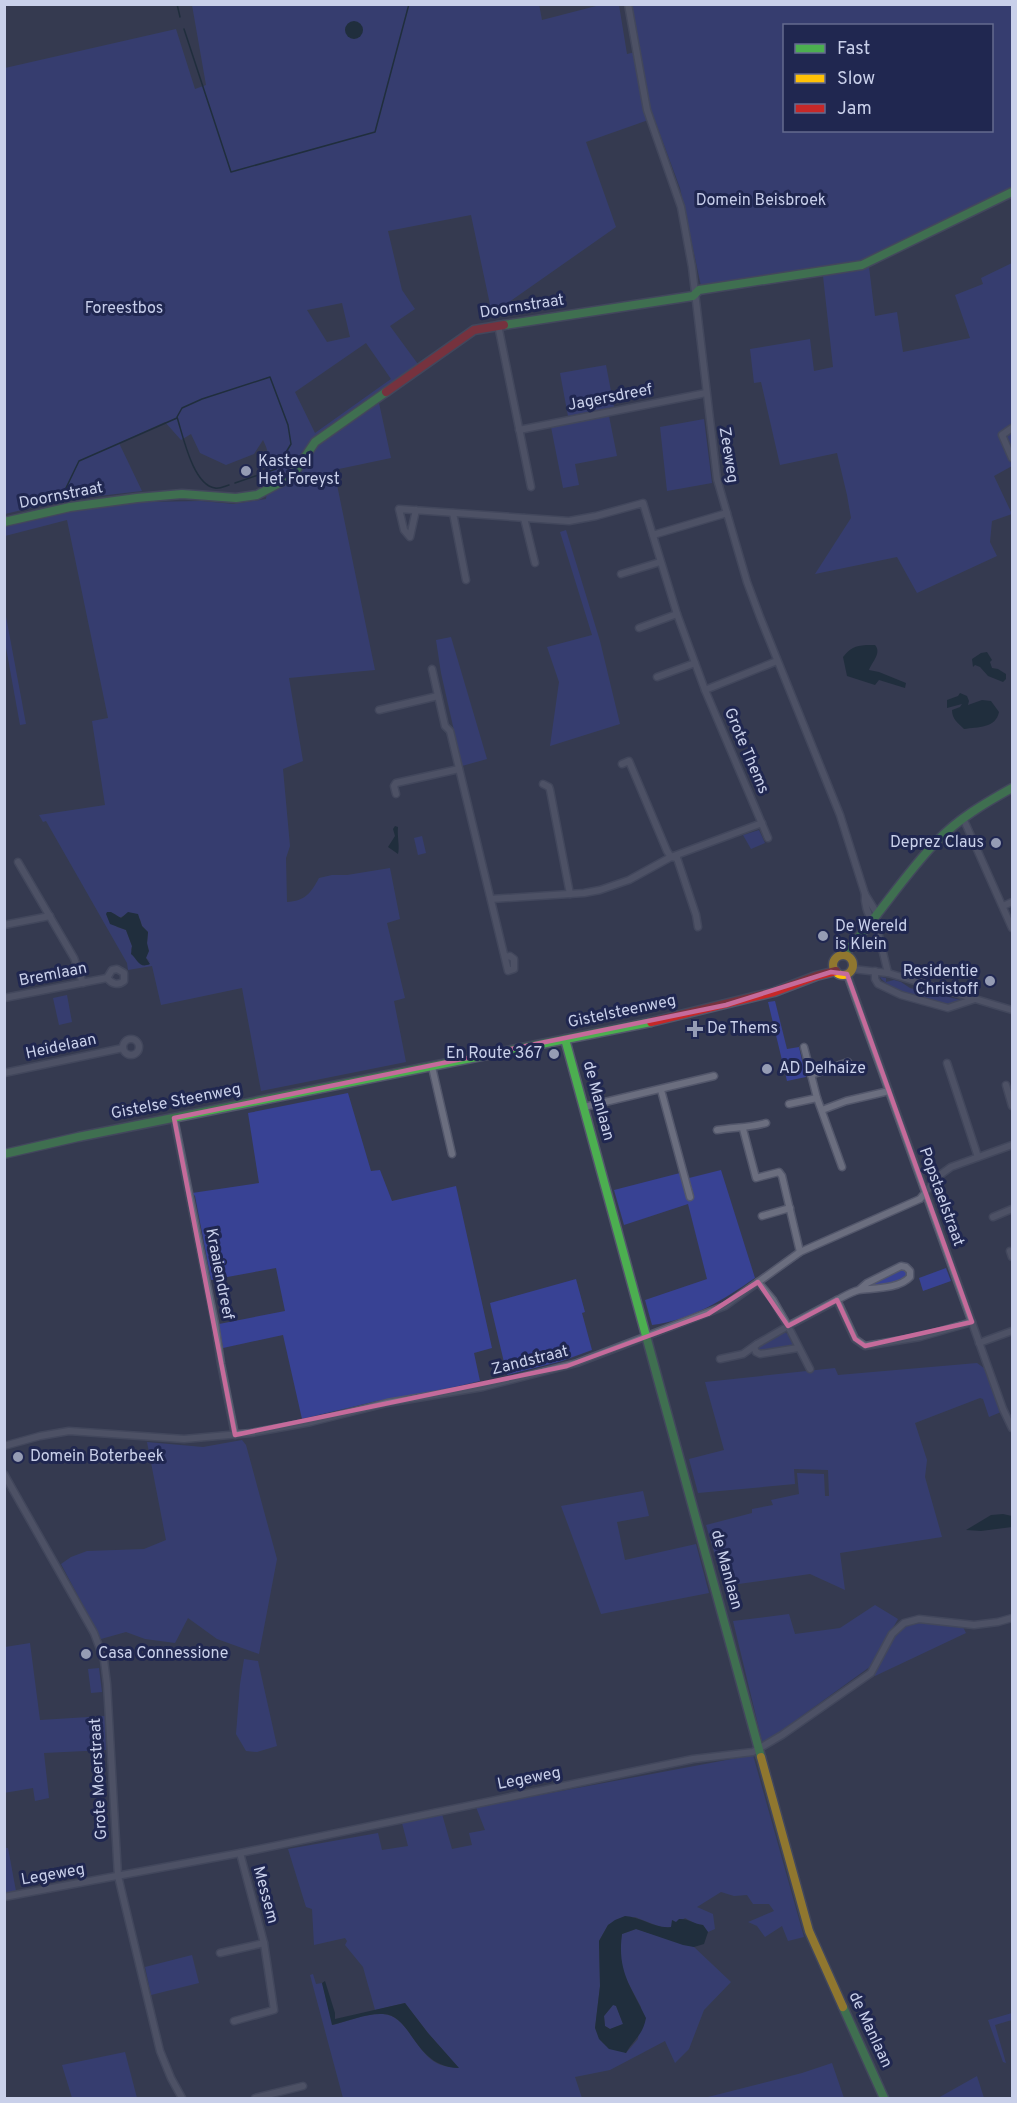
<svg xmlns="http://www.w3.org/2000/svg" width="1017" height="2103" font-family="Overpass,sans-serif">
  <style>
    .green { fill: #384294; fill-rule: evenodd }
    .water { fill: #081f26; fill-rule: evenodd }
    .lines { fill: none; stroke-linecap: round; stroke-linejoin: round }
    .stream { stroke: #081f26; stroke-width: 1.5 }
    .street-casing { stroke: #53576b; stroke-width: 9 }
    .fast-casing { stroke: #53576b; stroke-width: 11 }
    .slow-casing { stroke: #53576b; stroke-width: 11 }
    .jam-casing { stroke: #53576b; stroke-width: 11 }
    .street { stroke: #6b6e7f; stroke-width: 6 }
    .fast { stroke: #4caf50; stroke-width: 8 }
    .slow { stroke: #ffc107; stroke-width: 8 }
    .jam { stroke: #c62828; stroke-width: 8 }
    .marked { fill: none; stroke: #c56b9b; stroke-width: 4.5; stroke-linejoin: round }
    .poi-dot { fill: #959cb4; stroke: #202750; stroke-width: 2 }
    .labels { text-anchor: middle; dominant-baseline: central; stroke-width: 6; stroke-linejoin: round; paint-order: stroke }
    .park-label { font-size: 16px; fill: #c6cde9; stroke: #202750 }
    .street-label { font-size: 16px; fill: #c9d0ea; stroke: #202750 }
    .poi-label { font-size: 16px; fill: #c9d0ea; stroke: #202750; text-anchor: start }
  </style>
  <rect width="100%" height="100%" fill="#353a50"/>
  <!-- green -->
  <g class="green">
    <path d="M539,4L542,20L600,5H619L627,54L640,51L632,5H1012V188L862,261L701,286L680,188L654,118L586,142L616,227L492,314L471,215L388,231L402,290L415,309L390,326L423,371L379,403L391,458L334,470L375,670L289,678L303,761L283,769L290,846L286,858L287,902C305,901 311,893 319,878L332,875H347L390,868L400,919L387,923L405,998L394,1001L406,1062L261,1091L242,988L161,1005L152,966L128,970L127,963L46,821L43,822L39,815L105,805L92,721L108,718L67,520L5,536V526L83,508L145,502L201,501L234,504L266,499C269,478 273,459 263,440L254,454L226,465L200,453L191,434L181,440L165,422L119,443L142,491L64,500L5,514V68L176,29L195,89L206,85L192,5ZM784,26H992V130H784ZM342,303L350,337L327,342L307,310ZM366,343L391,379L315,433L295,392ZM107,912L115,914L118,918L124,916L140,919L142,926L148,932L146,958L150,962L131,950L132,946L126,930L117,927Z"/>
    <path d="M1012,263V466L994,476L1012,514L992,521L990,542L997,556L917,593L897,557L815,574L851,518L847,495L837,453L780,465L761,382L754,383L750,349L810,339L814,371L833,367L823,276L856,271L869,267L875,316L897,312L903,352L970,338L955,295L983,284L981,278Z"/>
    <path d="M606,365L614,407L568,416L560,373Z"/>
    <path d="M609,416L617,456L575,464L579,485L563,488L551,427Z"/>
    <path d="M704,419L712,483L667,491L660,427Z"/>
    <path d="M566,530L600,641L620,724L550,746L559,682L547,647L592,635L560,532Z"/>
    <path d="M5,611L26,724L20,725L5,642Z"/>
    <path d="M451,637L487,759L462,766L441,673L436,640Z"/>
    <path d="M759,830L765,843L751,849L743,835Z"/>
    <path d="M422,836L426,853L418,855L414,838Z"/>
    <path d="M880,977L886,978V982L894,980L901,982L910,988L961,1000C957,1001 952,1004 947,1004C932,1002 888,990 880,977Z"/>
    <path d="M67,995L72,1022L59,1025L53,998Z"/>
    <path d="M775,1001L787,1049L799,1047L806,1077L787,1081L768,1002Z"/>
    <path d="M348,1093L371,1171L380,1170L392,1201L456,1186L492,1348L474,1353L480,1381L442,1390L377,1401L302,1419L283,1335L223,1348L219,1324L285,1311L276,1268L211,1280L195,1196L192,1193L259,1183L248,1113Z"/>
    <path d="M721,1170L755,1278C723,1300 691,1320 652,1325L645,1300L707,1279L688,1204L624,1225L614,1190L680,1173L687,1199L694,1196L689,1178Z"/>
    <path d="M904,1267L909,1274L905,1280L868,1289L866,1285Z"/>
    <path d="M946,1268L951,1281L923,1291L919,1278Z"/>
    <path d="M576,1279L585,1312L582,1313L592,1350L562,1361L507,1375L490,1303Z"/>
    <path d="M783,1332L789,1334L794,1342L792,1347L761,1352L758,1351L757,1346Z"/>
    <path d="M977,1363L984,1368L1001,1412L989,1417L983,1399L980,1398L915,1423L927,1460L925,1477L942,1537L840,1553L845,1590L810,1574L724,1586L706,1525L752,1513V1509L773,1505L771,1500L799,1494L797,1473L824,1474L825,1496H829L828,1470L794,1469L795,1484L698,1493L689,1459L724,1450L705,1382L835,1368L838,1375Z"/>
    <path d="M242,1440L246,1445L277,1559L259,1654L217,1639L188,1618L175,1643L145,1639L126,1632L101,1639L61,1564L71,1557L87,1551L144,1549L166,1540L147,1442L203,1447Z"/>
    <path d="M643,1491L649,1516L617,1522L625,1560L696,1544L709,1593L601,1614L561,1506Z"/>
    <path d="M875,1605L898,1619L871,1666L767,1741H762L733,1621L789,1614L795,1634L840,1628Z"/>
    <path d="M915,1622L963,1627L966,1633L875,1676L874,1674C885,1654 892,1628 915,1622Z"/>
    <path d="M30,1643L40,1720L105,1716L106,1750L44,1753L49,1798L35,1801L33,1788L4,1793L5,1647Z"/>
    <path d="M244,1659L258,1661L277,1746L257,1752L246,1751L236,1734L240,1684Z"/>
    <path d="M99,1668L102,1692L91,1693L88,1669Z"/>
    <path d="M753,1755L804,1937L788,1941L782,1926L765,1937L757,1926L748,1922L774,1911L769,1904H753L747,1895L734,1896L721,1892L697,1907L713,1914L715,1929L708,1932L703,1925L696,1924L685,1918L672,1927L663,1928L635,1917L608,1925L599,1941L600,1986L595,2028L626,2053L638,2039L641,2007L624,1975L619,1953L622,1934L636,1929L694,1947L731,1982L704,2010L689,2049L675,2063L665,2041L610,2070L575,2077L582,2098H343L310,1975L313,1974L316,1984L322,1983L333,2025C348,2021 367,2013 383,2014C414,2016 416,2071 458,2067L428,2033L405,2003L375,2010L363,1967L345,1945L347,1941L345,1938L314,1945L312,1909L306,1907L288,1849L378,1833L382,1850L408,1846L402,1823L442,1814L452,1849L472,1845L469,1833L485,1830L476,1807Z"/>
    <path d="M5,1848H8L16,1891L5,1893Z"/>
    <path d="M192,1955L199,1983L151,1995L145,1967Z"/>
    <path d="M613,2005H616L623,2024L610,2029L605,2026L604,2016Z"/>
    <path d="M1012,2013V2020L995,2025L1006,2063L1003,2062L988,2020Z"/>
    <path d="M125,2052L137,2098H72L62,2065Z"/>
    <path d="M832,2063L844,2098H704L802,2073Z"/>
    <path d="M977,2076L984,2098H938Z"/>
  </g>
  <!-- water -->
  <g class="water">
    <circle cx="354" cy="30" r="9"/>
    <path d="M866,645H875C882,653 872,662 869,670L879,672L906,683L905,688L879,680L875,685L847,676L843,657C850,648 855,646 866,645Z"/>
    <path d="M987,652L992,660L990,662L992,668L998,669L1006,674V679L1003,682L988,676L980,667L975,665L973,667L972,659L981,653Z"/>
    <path d="M960,693L967,696L969,701L968,705L982,700L991,701L999,712C996,728 978,727 964,729C958,723 952,719 952,710L960,707L962,704L947,708V700L958,696Z"/>
    <path d="M395,826L398,827C397,837 400,847 398,854L388,847L395,836L393,829Z"/>
    <path d="M107,912H111L121,918L128,912L138,914L142,926L148,932L147,943L149,951L146,958L150,964C139,969 138,960 131,954L132,946L126,930L110,924L106,914Z"/>
    <path d="M1003,1514L1012,1516V1527L981,1531L966,1530L991,1515Z"/>
    <path d="M625,1916C642,1917 655,1929 671,1927L672,1920L676,1922L679,1919C688,1918 694,1924 703,1925L708,1932L704,1944L694,1947L683,1945L636,1929L622,1934C617,1972 631,1986 646,2018C643,2035 634,2039 626,2053L609,2049L599,2039L595,2028L600,1986L599,1941L608,1925L615,1920ZM613,2005L616,2006L623,2024L610,2029L605,2026L604,2016Z"/>
    <path d="M325,1981L335,2013V2019L405,2003L428,2033L459,2068C413,2067 413,2015 383,2014C367,2013 348,2021 332,2025L322,1983Z"/>
  </g>
  <g class="lines">
    <!-- stream -->
    <g class="stream">
      <path d="M177,4L180,17"/>
      <path d="M184,29L231,172L375,132L409,4"/>
      <path d="M229,485C225,486 220,489 215,488C193,485 183,436 177,417L182,408L202,399L270,377L288,425L291,444L276,469L235,483"/>
      <path d="M63,505L65,490L79,461L177,418"/>
    </g>
    <defs>
      <g id="street">
        <path d="M628,4L647,110L681,207L692,267L717,479L747,582L760,617L840,815L865,894L878,915"/>
        <path d="M498,325L531,487"/>
        <path d="M1012,428L1002,435L1012,458"/>
        <path d="M519,430L706,393"/>
        <path d="M416,510L410,537L404,530L399,509L569,521L596,516L643,503L677,614L705,690L768,838"/>
        <path d="M453,513L466,580"/>
        <path d="M524,518L535,563"/>
        <path d="M653,535L727,513"/>
        <path d="M621,574L660,562"/>
        <path d="M639,628L677,614"/>
        <path d="M432,669L445,726L450,731L508,971L514,969V959L510,956L505,957"/>
        <path d="M657,677L695,663"/>
        <path d="M705,690L777,661"/>
        <path d="M379,710L438,696"/>
        <path d="M622,764L629,761L667,851L671,857L677,858L696,915L698,927"/>
        <path d="M543,784L549,787L550,790L570,894"/>
        <path d="M396,794L394,786L396,783L459,769"/>
        <path d="M963,818L1012,928"/>
        <path d="M18,862L74,958L83,983"/>
        <path d="M865,894C864,903 867,914 873,921"/>
        <path d="M491,899L584,893L600,890L629,880L671,857L762,823"/>
        <path d="M1003,906L1012,902"/>
        <path d="M4,925L50,916"/>
        <path d="M877,928L888,973"/>
        <path d="M852,969L888,973L1012,1010"/>
        <path d="M875,971V979L878,984L901,995L948,1008L975,999"/>
        <path d="M847,974L1003,1409L1012,1428"/>
        <path d="M4,998L107,978C112,984 118,986 124,981V973L117,969L112,970L107,978"/>
        <circle cx="131" cy="1047" r="8"/>
        <path d="M804,1047L817,1098L842,1167"/>
        <path d="M947,1063L978,1157"/>
        <path d="M432,1067L452,1154"/>
        <path d="M4,1073L123,1048"/>
        <path d="M811,1075L848,1062"/>
        <path d="M1006,1085L1012,1106"/>
        <path d="M661,1090L690,1197"/>
        <path d="M789,1104L817,1098"/>
        <path d="M584,1107L714,1076"/>
        <path d="M822,1110L846,1101L889,1091"/>
        <path d="M174,1118L215,1324L221,1364L235,1435"/>
        <path d="M743,1129L756,1178L779,1172L782,1176L800,1252"/>
        <path d="M717,1130C735,1127 748,1128 766,1123"/>
        <path d="M762,1216L790,1208"/>
        <path d="M993,1217L1012,1209"/>
        <path d="M1010,1251L1012,1257"/>
        <path d="M758,1282L773,1300L788,1326L757,1344L754,1347L756,1352L760,1354L798,1348"/>
        <path d="M859,1290L867,1283L901,1266L906,1267L910,1271V1277C899,1289 874,1288 859,1290C851,1292 843,1297 837,1300L855,1339L865,1346L920,1337L972,1322"/>
        <path d="M979,1343L1012,1331"/>
        <path d="M720,1359L743,1354L757,1344"/>
        <path d="M810,1369L788,1326L837,1300"/>
        <path d="M4,1446L40,1436L69,1431L184,1439L251,1433L311,1422L387,1403L483,1387L577,1363L725,1306L800,1252L920,1199L940,1175L951,1167L1012,1145"/>
        <path d="M4,1474L94,1633L104,1660L107,1684L118,1876L160,2051L171,2078L182,2098"/>
        <path d="M4,1897L240,1853L693,1759L753,1752L782,1735L871,1673L892,1634L904,1623L919,1619L974,1625L998,1622L1012,1618"/>
        <path d="M220,1953L264,1943L240,1853"/>
        <path d="M234,2021L274,2010L264,1943"/>
        <path d="M255,2098L303,2086"/>
      </g>
      <g id="fast">
        <path d="M504,325L693,296L699,290L862,265L1012,192"/>
        <path d="M4,522L70,507L137,498L182,494L236,498L257,495L287,479L297,469L315,442L386,392"/>
        <path d="M843,955C877,919 903,876 937,841C958,819 985,803 1012,788"/>
        <path d="M565,1039L761,1757"/>
        <path d="M4,1154L78,1137L651,1022"/>
        <path d="M843,2007L884,2098"/>
      </g>
      <g id="slow">
        <circle cx="843" cy="965" r="10"/>
        <path d="M761,1757L809,1931L843,2007"/>
      </g>
      <g id="jam">
        <path d="M386,392L474,330L504,325"/>
        <path d="M651,1022L774,992L816,976L836,971"/>
      </g>
    </defs>
    <!-- street casing -->
    <use href="#street" class="street-casing"/>
    <!-- fast casing -->
    <use href="#fast" class="fast-casing"/>
    <!-- slow casing -->
    <use href="#slow" class="slow-casing"/>
    <!-- jam casing -->
    <use href="#jam" class="jam-casing"/>
    <!-- street -->
    <use href="#street" class="street"/>
    <!-- fast -->
    <use href="#fast" class="fast"/>
    <!-- slow -->
    <use href="#slow" class="slow"/>
    <!-- jam -->
    <use href="#jam" class="jam"/>
  </g>
  <!-- marked area -->
  <path d="M0 0H1017V2103H0ZM831,972L847,974L972,1322L865,1346L855,1339L837,1300L788,1326L758,1282L708,1314L567,1366L235,1435L174,1118L726,1005Z" fill="#353a50" fill-opacity=".55" fill-rule="evenodd"/>
  <path class="marked" d="M831,972L847,974L972,1322L865,1346L855,1339L837,1300L788,1326L758,1282L708,1314L567,1366L235,1435L174,1118L726,1005Z"/>
  <!-- markers -->
  <g class="poi-dot">
    <circle cx="246" cy="471" r="6"/>
    <circle cx="996" cy="843" r="6"/>
    <circle cx="823" cy="936" r="6"/>
    <circle cx="990" cy="981" r="6"/>
    <path d="M692 1020h6v6h6v6h-6v6h-6v-6h-6v-6h6z"/>
    <circle cx="554" cy="1054" r="6"/>
    <circle cx="767" cy="1069" r="6"/>
    <circle cx="18" cy="1457" r="6"/>
    <circle cx="86" cy="1654" r="6"/>
  </g>
  <g class="labels">
    <!-- park labels -->
    <g class="park-label">
      <text x="761" y="201">Domein Beisbroek</text>
      <text x="124" y="309">Foreestbos</text>
    </g>
    <!-- street labels -->
    <g class="street-label">
      <text transform="translate(522 307) rotate(-9)">Doornstraat</text>
      <text transform="translate(610 398) rotate(-11)">Jagersdreef</text>
      <text transform="translate(728 455) rotate(81)">Zeeweg</text>
      <text transform="translate(61 496) rotate(-11)">Doornstraat</text>
      <text transform="translate(746 751) rotate(67)">Grote Thems</text>
      <text transform="translate(53 975) rotate(-11)">Bremlaan</text>
      <text transform="translate(622 1012) rotate(-12)">Gistelsteenweg</text>
      <text transform="translate(61 1047) rotate(-12)">Heidelaan</text>
      <text transform="translate(598 1101) rotate(75)">de Manlaan</text>
      <text transform="translate(176 1102) rotate(-11)">Gistelse Steenweg</text>
      <text transform="translate(941 1197) rotate(70)">Popstaelstraat</text>
      <text transform="translate(219 1274) rotate(79)">Kraaiendreef</text>
      <text transform="translate(530 1361) rotate(-14)">Zandstraat</text>
      <text transform="translate(726 1570) rotate(75)">de Manlaan</text>
      <text transform="translate(99 1779) rotate(-93)">Grote Moerstraat</text>
      <text transform="translate(529 1779) rotate(-11)">Legeweg</text>
      <text transform="translate(53 1875) rotate(-10)">Legeweg</text>
      <text transform="translate(265 1895) rotate(75)">Messem</text>
      <text transform="translate(870 2030) rotate(65)">de Manlaan</text>
    </g>
    <!-- poi labels -->
    <g class="poi-label">
      <text x="258" y="462">Kasteel<tspan x="258" dy="18">Het Foreyst</tspan></text>
      <text x="984" y="843" text-anchor="end">Deprez Claus</text>
      <text x="835" y="927">De Wereld<tspan x="835" dy="18">is Klein</tspan></text>
      <text x="978" y="972" text-anchor="end">Residentie<tspan x="978" dy="18">Christoff</tspan></text>
      <text x="707" y="1029">De Thems</text>
      <text x="542" y="1054" text-anchor="end">En Route 367</text>
      <text x="779" y="1069">AD Delhaize</text>
      <text x="30" y="1457">Domein Boterbeek</text>
      <text x="98" y="1654">Casa Connessione</text>
    </g>
  </g>
  <!-- border -->
  <rect width="1017" height="2103" fill="none" stroke="#c9d0ea" stroke-width="12"/>
  <!-- legend -->
  <rect x="783" y="24" width="210" height="108" fill="#202750" stroke="#646b8e" stroke-width="1.5"/>
  <rect x="795" y="44" width="30" height="9" fill="#4caf50" stroke="#646b8e" stroke-width="1.5"/>
  <text x="837" y="54" font-size="18" fill="#c9d0ea">Fast</text>
  <rect x="795" y="74" width="30" height="9" fill="#ffc107" stroke="#646b8e" stroke-width="1.5"/>
  <text x="837" y="84" font-size="18" fill="#c9d0ea">Slow</text>
  <rect x="795" y="104" width="30" height="9" fill="#c62828" stroke="#646b8e" stroke-width="1.5"/>
  <text x="837" y="114" font-size="18" fill="#c9d0ea">Jam</text>
</svg>
